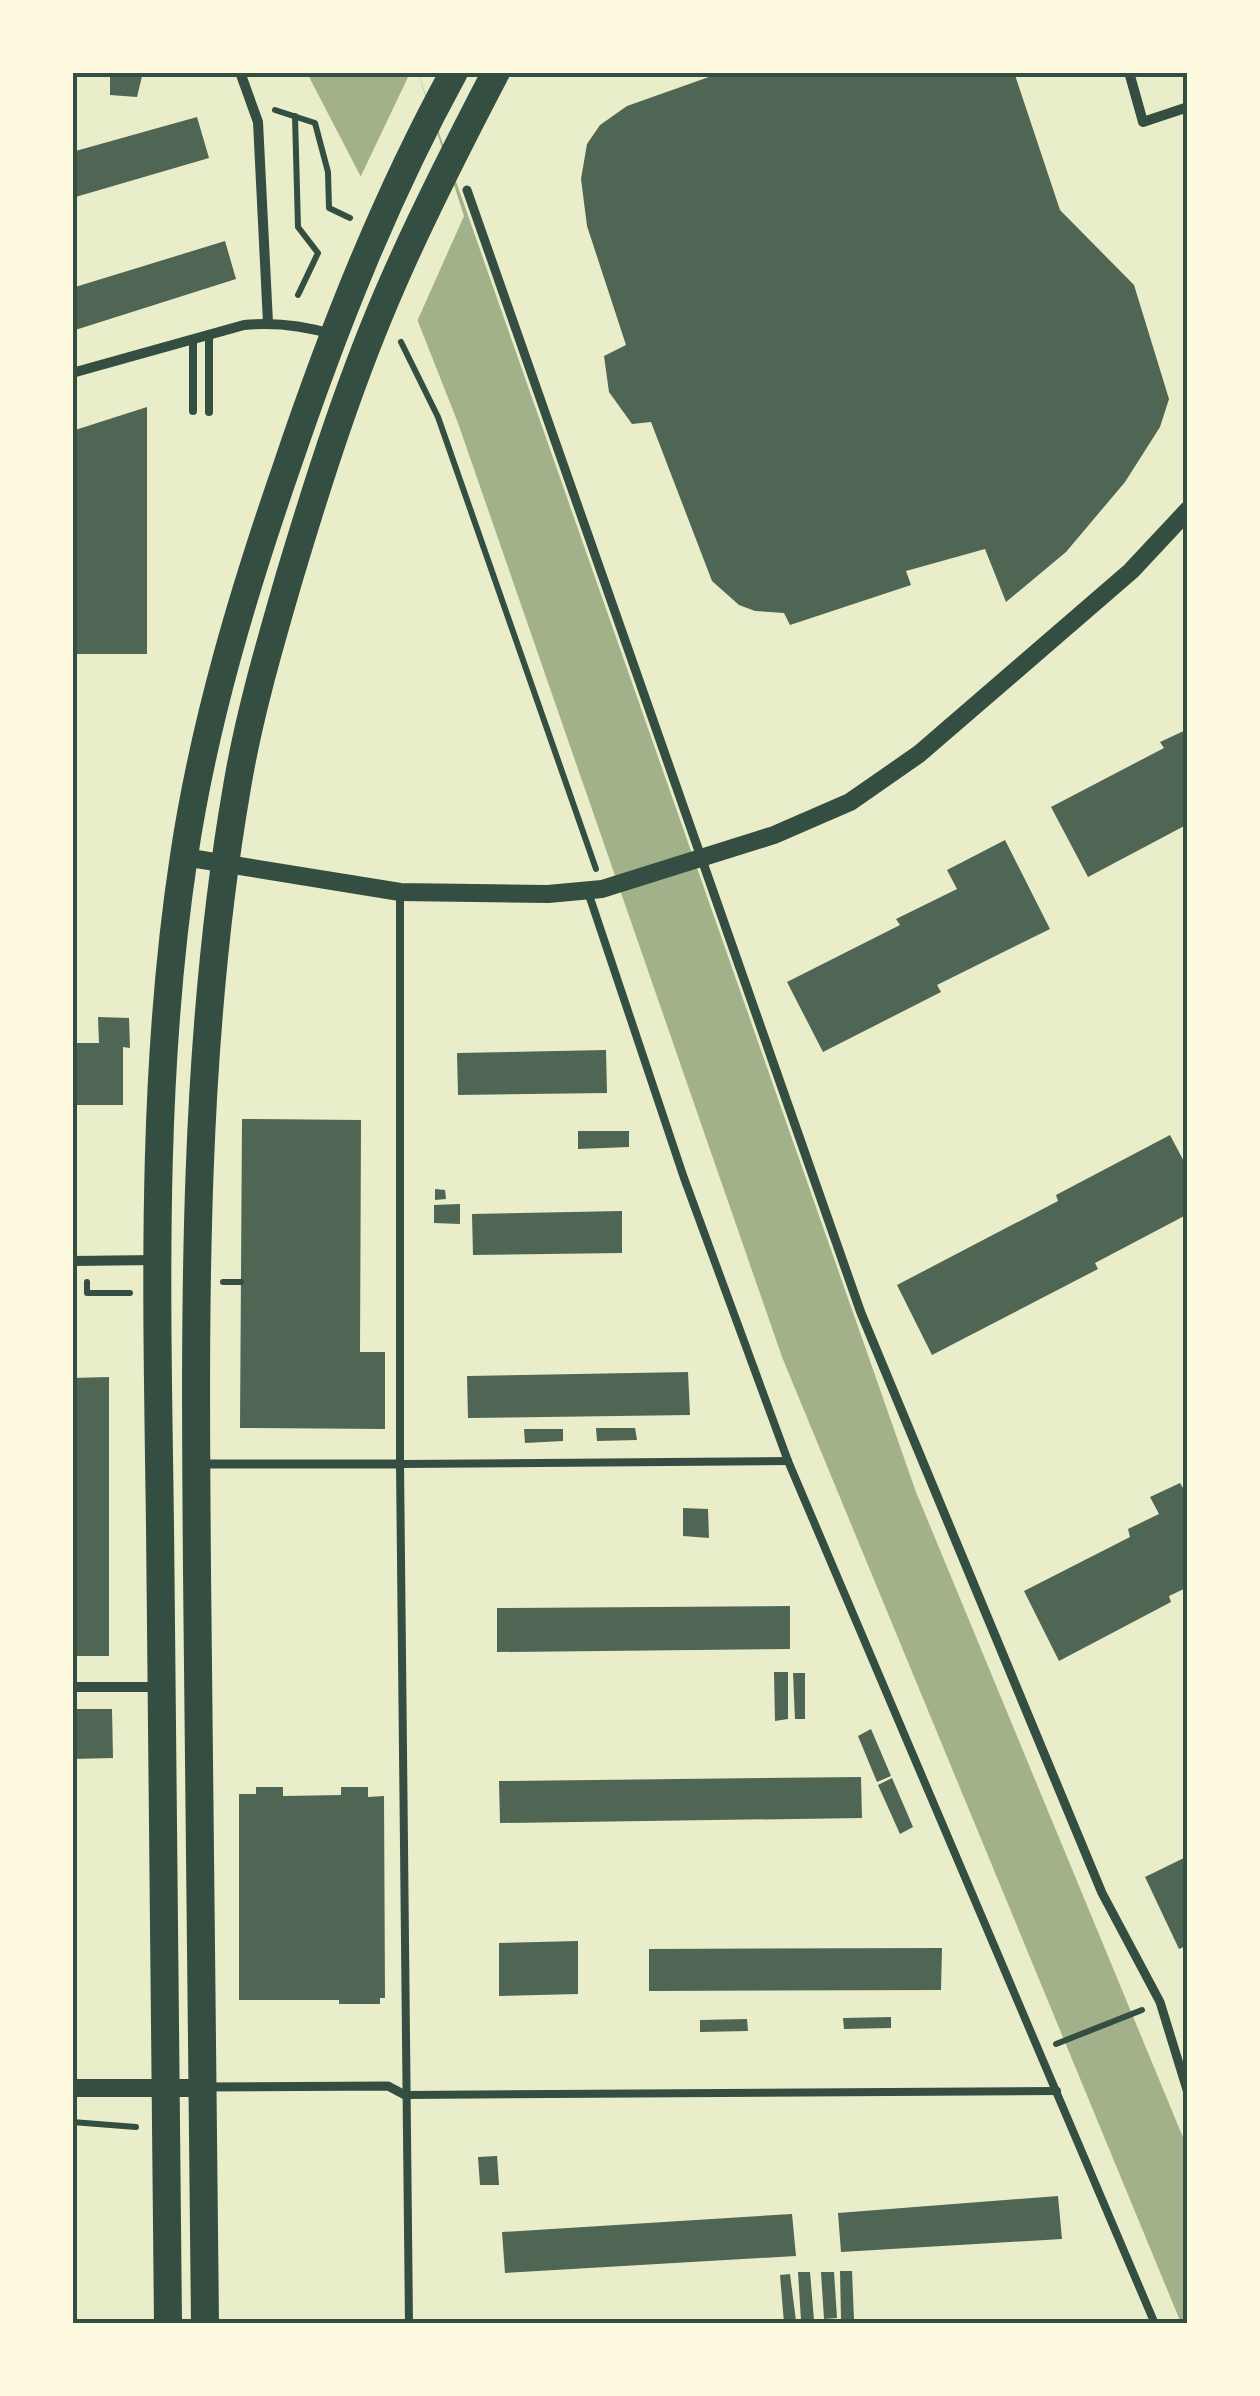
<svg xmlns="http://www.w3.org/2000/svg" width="1260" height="2396" font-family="'Archivo Narrow',sans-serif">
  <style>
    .water { fill: #a3b18a }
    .pier { fill: #e9edc9 }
    .building { fill: #4f6655 }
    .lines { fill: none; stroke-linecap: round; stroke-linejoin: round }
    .path { stroke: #344e41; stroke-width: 6 }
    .service { stroke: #344e41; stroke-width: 8 }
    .pedestrian { stroke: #344e41; stroke-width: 9 }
    .minor { stroke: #344e41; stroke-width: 10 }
    .tertiary { stroke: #344e41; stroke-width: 18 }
    .trunk { stroke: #344e41; stroke-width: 28 }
    .neatline { fill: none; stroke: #344e41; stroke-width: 4 }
  </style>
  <rect width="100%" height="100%" fill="#e9edc9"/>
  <!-- water -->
  <path class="water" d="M307,73H418L916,1492L1187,2147V2323H1181L782,1357L458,423L361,177Z"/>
  <!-- pier -->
  <path class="pier" d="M410,73H418L464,216L415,326L359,180Z"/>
  <!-- building -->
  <g class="building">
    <path d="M110,72H143L137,97L110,95Z"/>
    <path d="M723,72H1014L1060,210L1134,285L1169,399L1160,427L1125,482L1066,552L1006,602L985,549L906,571L911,585L790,625L784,613L755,611L739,605L712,581L651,422L632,424L609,392L604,356L626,345L587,226L581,179L587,144L600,125L627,106Z"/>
    <path d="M197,117L209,158L72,198V152Z"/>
    <path d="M225,241L236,279L72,331V288Z"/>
    <path d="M147,407V654H72V431Z"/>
    <path d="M1188,729V824L1088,877L1051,807L1164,748L1160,742Z"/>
    <path d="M1005,840L1050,929L937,985L941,992L823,1052L787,982L900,925L896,919L957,889L947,870Z"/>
    <path d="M98,1017L129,1018L130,1048L123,1047V1105H72V1043H99Z"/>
    <path d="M606,1050L607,1093L458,1095L457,1053Z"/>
    <path d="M242,1119L361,1120L360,1352H385V1429L240,1428Z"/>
    <path d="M578,1131H629V1147L578,1149Z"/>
    <path d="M1170,1135L1188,1169V1214L1095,1263L1098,1269L932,1355L897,1285L1058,1201L1056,1195Z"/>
    <path d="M435,1189L445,1190L446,1199L435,1200Z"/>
    <path d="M460,1204V1224L434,1223V1205Z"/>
    <path d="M622,1211V1253L473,1255L472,1214Z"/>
    <path d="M688,1372L690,1415L468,1418L467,1376Z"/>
    <path d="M109,1377V1656H72V1378Z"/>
    <path d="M596,1428H635L637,1440L597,1441Z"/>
    <path d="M524,1429H563V1441L525,1443Z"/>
    <path d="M1180,1483L1188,1496V1587L1169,1596L1171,1602L1059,1661L1024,1591L1130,1537L1128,1529L1159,1514L1150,1497Z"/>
    <path d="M683,1508L708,1509L709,1538L683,1536Z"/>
    <path d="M790,1606V1649L497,1652V1608Z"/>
    <path d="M774,1672H788V1719L775,1721Z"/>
    <path d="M793,1673H805V1719H795Z"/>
    <path d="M72,1709H112L113,1758L72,1759Z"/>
    <path d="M871,1729L891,1776L877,1782L858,1736Z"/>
    <path d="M861,1777L862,1818L500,1823L499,1781Z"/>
    <path d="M892,1778L913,1827L900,1834L878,1785Z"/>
    <path d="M256,1787H283V1796L341,1795V1787H368V1797L384,1796L385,1998H380V2004H339V2000H239V1794H256Z"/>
    <path d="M1188,1856V1945L1179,1949L1145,1877Z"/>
    <path d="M578,1941V1994L499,1996V1943Z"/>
    <path d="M942,1948L941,1990L649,1991V1949Z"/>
    <path d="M891,2017V2028L844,2029L843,2018Z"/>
    <path d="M747,2019L748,2031L700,2032V2020Z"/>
    <path d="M497,2156L499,2185H480L478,2157Z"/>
    <path d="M1058,2196L1062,2239L841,2252L838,2213Z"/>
    <path d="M792,2214L796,2256L505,2273L502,2232Z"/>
    <path d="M840,2271H852L854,2319H841Z"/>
    <path d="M798,2272H810L814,2320H801Z"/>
    <path d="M821,2272H834L837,2318L824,2319Z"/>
    <path d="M790,2274L796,2321L784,2323L780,2275Z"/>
  </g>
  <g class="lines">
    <!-- path -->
    <g class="path">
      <path d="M275,110L315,123L328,172L329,208L350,218"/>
      <path d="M295,116L298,227L318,253L298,295"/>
      <path d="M401,342L438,417L596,869"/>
      <path d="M87,1282V1293H130"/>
      <path d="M223,1282H241"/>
      <path d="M1056,2044L1142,2010"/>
      <path d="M72,2122L136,2127"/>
    </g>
    <!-- service -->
    <g class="service">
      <path d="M193,339V411"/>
      <path d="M209,412V335"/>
      <path d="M400,892V1464L409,2324"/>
      <path d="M588,892L684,1178L788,1461L1155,2324"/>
      <path d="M400,1464L788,1461"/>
      <path d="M405,2095L1057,2091"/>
    </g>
    <!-- pedestrian -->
    <g class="pedestrian">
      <path d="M467,190L861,1313L1102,1893L1160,2002L1188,2093"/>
      <path d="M198,1464H400"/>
      <path d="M205,2087L388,2086L405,2095"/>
    </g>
    <!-- minor -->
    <g class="minor">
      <path d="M240,72L258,122L268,323"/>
      <path d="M1129,72L1143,122L1188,107"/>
      <path d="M72,373L244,325C275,322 301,325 331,334"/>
      <path d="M72,1261L156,1260"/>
      <path d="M72,1687H161"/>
    </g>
    <!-- tertiary -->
    <g class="tertiary">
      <path d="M184,857L400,892L548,894L602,889L774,835L850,802L919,754L1131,571L1188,510"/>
      <path d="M72,2088H202"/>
    </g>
    <!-- trunk -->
    <g class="trunk">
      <path d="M168,2324C166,2058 163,1792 160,1526C157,1302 150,1078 184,856C204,723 243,593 287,466C333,330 385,198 454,72"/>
      <path d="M205,2324C202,2073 200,1822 197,1572C195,1311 192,1046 237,787C249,715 270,644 290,575C320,475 352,375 394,280C425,209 460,141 496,72"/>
    </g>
  </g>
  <!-- border -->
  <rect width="1260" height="2396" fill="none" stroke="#fefae0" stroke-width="150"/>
  <rect x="75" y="75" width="1110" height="2246" class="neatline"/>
</svg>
